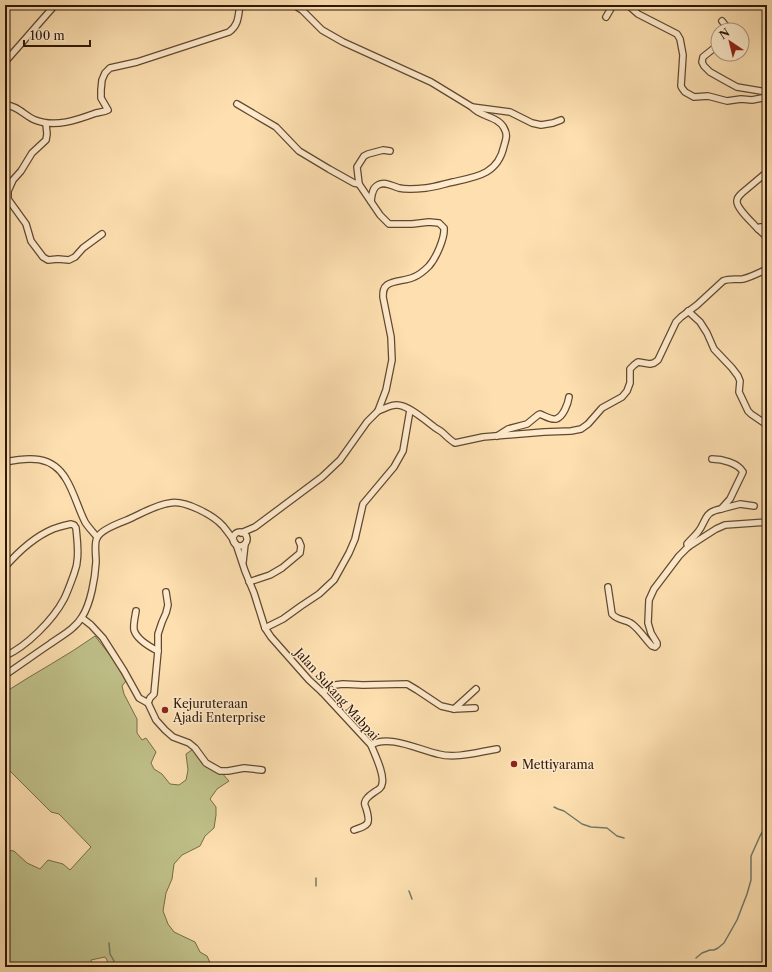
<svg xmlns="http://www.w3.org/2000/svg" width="772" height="972" font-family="'Libre Caslon Text',serif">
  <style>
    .green { fill: #c0c18a; stroke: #766c48 }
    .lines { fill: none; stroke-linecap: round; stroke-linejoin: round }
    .stream { stroke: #717a6b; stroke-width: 1.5 }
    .minor-casing { stroke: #614930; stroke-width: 8 }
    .minor { stroke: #feeacc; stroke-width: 5.5 }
    .poi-dot { fill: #8f2418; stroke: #feeacc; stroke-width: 1.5 }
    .labels { text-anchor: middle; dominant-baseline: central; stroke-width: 3; stroke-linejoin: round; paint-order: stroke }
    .street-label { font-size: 12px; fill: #2d1706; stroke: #feeacc }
    .poi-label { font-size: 12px; fill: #2d1706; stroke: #feeacc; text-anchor: start }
  </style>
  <rect width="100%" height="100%" fill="#fddfb0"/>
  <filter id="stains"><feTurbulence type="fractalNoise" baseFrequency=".005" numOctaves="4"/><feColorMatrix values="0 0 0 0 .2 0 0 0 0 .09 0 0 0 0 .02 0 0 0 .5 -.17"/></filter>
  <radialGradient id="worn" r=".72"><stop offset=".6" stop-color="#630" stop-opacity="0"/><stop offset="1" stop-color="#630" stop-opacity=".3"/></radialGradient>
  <!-- green -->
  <path class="green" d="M95,636L113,659L126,681L122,686L124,694L137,719V733L142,740L146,738L156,752L151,763L154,769L162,774L170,784L179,785L186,780L188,770L186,754L195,748L202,758L220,771L229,781L217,789L210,799L216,807V815L214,828L205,836L200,846L182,855L174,864L172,879L166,893L163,911L168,924L174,932L195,942L200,952L207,956L212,967H108L107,960L105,957L91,960L92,967H74L73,965L65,967H5V850L14,851L27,863L40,869L48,860L63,864L70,870L91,847L59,814L51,812L5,766V689L7,691C36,672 67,656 95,636Z"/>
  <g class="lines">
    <!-- stream -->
    <g class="stream">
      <path d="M554,807L558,809L564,811L582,824L591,827L607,828L617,836L624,838"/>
      <path d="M316,886V878"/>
      <path d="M409,891L412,899"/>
      <path d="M109,943L110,954L114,961L115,967"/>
      <path d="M696,958L702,953L710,950H714L718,948L724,943L737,920L747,894L751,880V856L760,836L767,824"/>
    </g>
    <defs>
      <g id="minor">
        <path d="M294,5L302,10L322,30L343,42L431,82L472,107C480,117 498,116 504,128C508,135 506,139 504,146C498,174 477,177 453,182C444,184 435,187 426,188C417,189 407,190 399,188C392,186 385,181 378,185C372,188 372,195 371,201"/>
        <path d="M628,5L638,14L677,34L680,39L683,55L681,86L682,88L685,92L694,97L708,96L727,101L741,99L752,100L767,97"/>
        <path d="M606,17L613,5"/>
        <path d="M722,21L726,26V30"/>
        <path d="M718,45L703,57L702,62L704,66L710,72L726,81L737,87L767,92"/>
        <path d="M5,62L55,5"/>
        <path d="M237,104L276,127L299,151L329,169L354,183L359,184"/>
        <path d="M5,105C17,105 25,116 35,120C55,128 77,120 96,113C100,112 104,112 108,110L101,98V90L102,80L105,73L110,68L137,62L229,32C239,25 238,16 240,5"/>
        <path d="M472,107L510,112L532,123L541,125L553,123L561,120"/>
        <path d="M46,124L47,134L46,140L32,153L21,171L13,180L8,191V199L26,224L31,241L43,257L48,260L58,259L69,260L75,257L83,248L102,234"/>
        <path d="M767,172L742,193C740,195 737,197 737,201C736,208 753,223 758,229L760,227H767"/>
        <path d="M758,229L767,237"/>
        <path d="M688,311L700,322L707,333L714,349L732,368L738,376L740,381L739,392L748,411L751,414L767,425"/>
        <path d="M378,411C384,409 390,405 396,405C407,404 425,420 433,426C436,429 440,430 443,433C447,437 450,440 455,443L483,437L544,432L571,431L581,429L588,424L602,408L622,397L627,391L630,383V369L634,365L638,362L650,364L654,363L658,360L676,322L681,317L697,305L723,281C730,278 736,280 743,279C751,277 759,273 767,269"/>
        <path d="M497,436L508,429L527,424L538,415L540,414C545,416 551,420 556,419C563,417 568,404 569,397"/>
        <path d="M712,459C722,459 738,463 743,472L730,499L721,509L740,504L754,506"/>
        <path d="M5,462C29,457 52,455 66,479C74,492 78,508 85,522C88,527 93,532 97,537"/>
        <circle cx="240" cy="539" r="7"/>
        <path d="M241,533L255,527L322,477L340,460L367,422L378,411L386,390L392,360L391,337L383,297C383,292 383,288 387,285C394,280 406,281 414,277C419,275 425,270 429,266C436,258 445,238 444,228L439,223L429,222L412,224H389L380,215L359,184L357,167L364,156L368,154L383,150L390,151"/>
        <path d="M236,544L245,571L254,593L265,628L271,637L309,680L322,692L371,745C375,755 385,775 382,784C382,787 378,790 376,791C372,794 366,797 365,802C364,804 365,806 366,808C371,824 369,825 354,830"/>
        <path d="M688,547L687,544C690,540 695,536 698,532C707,521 703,512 721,509"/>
        <path d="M243,562L245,544"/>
        <path d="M5,567C18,552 34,537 53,529C59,527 65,525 71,524L74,525L76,528C77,539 79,551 77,562C77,566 75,570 74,574C71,582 68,591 64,599C53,620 26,647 5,656"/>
        <path d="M249,582L270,575L282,568L300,553L301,546L299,541"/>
        <path d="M608,587L612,614C618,621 626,619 632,624C639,629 646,640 652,646L655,647L657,645V643L651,633L648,623L649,600L654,589L679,556L688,547L705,536L716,529L725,525L767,522"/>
        <path d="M136,611C135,617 133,625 134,630C137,640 150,647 158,651"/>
        <path d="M82,618L91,625L103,638L124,671L139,698L148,703L156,720L165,730L173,737L189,743L195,748L206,763L220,771H228L244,768L262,770"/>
        <path d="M265,628L283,619L301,606L319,594L334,580L349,553L355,539L363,504L394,467L403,451L410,410"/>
        <path d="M5,675C20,665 35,654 50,644C61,636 75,629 82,617C91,603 95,578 96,562C96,555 94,543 97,538C100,530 119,523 127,520C141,514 155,505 170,503C185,500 213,515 223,526C227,531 231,536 234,541"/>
        <path d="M322,692L335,685L343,684L363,685L407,684L417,690L441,706L454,709L475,708"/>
        <path d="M148,703L150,698L154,694L158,651V634L162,622L166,613L168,605L166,592"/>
        <path d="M454,709L476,689"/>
        <path d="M371,745C389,734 419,750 438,754C456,759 478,752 497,749"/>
      </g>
    </defs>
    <!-- minor casing -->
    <use href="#minor" class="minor-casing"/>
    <!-- minor -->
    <use href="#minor" class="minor"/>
  </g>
  <!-- markers -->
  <g class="poi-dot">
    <circle cx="165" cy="710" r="4"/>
    <circle cx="514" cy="764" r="4"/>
  </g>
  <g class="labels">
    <!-- street labels -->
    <g class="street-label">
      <text transform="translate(337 694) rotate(48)">Jalan Sukang Mabpai</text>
    </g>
    <!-- poi labels -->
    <g class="poi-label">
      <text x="173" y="703">Kejuruteraan<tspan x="173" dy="14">Ajadi Enterprise</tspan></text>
      <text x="522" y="764">Mettiyarama</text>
    </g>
  </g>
  <!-- margin -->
  <rect width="772" height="972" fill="none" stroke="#fddfb0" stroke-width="20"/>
  <rect x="6" y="6" width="760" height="960" fill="none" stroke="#2d1706" stroke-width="2"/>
  <rect x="10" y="10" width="752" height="952" fill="none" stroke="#2d1706"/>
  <!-- north arrow -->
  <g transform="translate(730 42) rotate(325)"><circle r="19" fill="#feeacc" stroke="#aa967d"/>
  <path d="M0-3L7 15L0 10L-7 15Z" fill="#8f2418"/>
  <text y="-6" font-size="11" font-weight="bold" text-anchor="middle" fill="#2d1706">N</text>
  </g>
  <!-- scale -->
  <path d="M24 40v6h66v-6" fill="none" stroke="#2d1706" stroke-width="2"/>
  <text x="30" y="40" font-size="12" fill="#2d1706" stroke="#feeacc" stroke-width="3" paint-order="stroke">100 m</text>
  <rect width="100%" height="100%" filter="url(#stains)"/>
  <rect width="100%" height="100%" fill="url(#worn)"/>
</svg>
